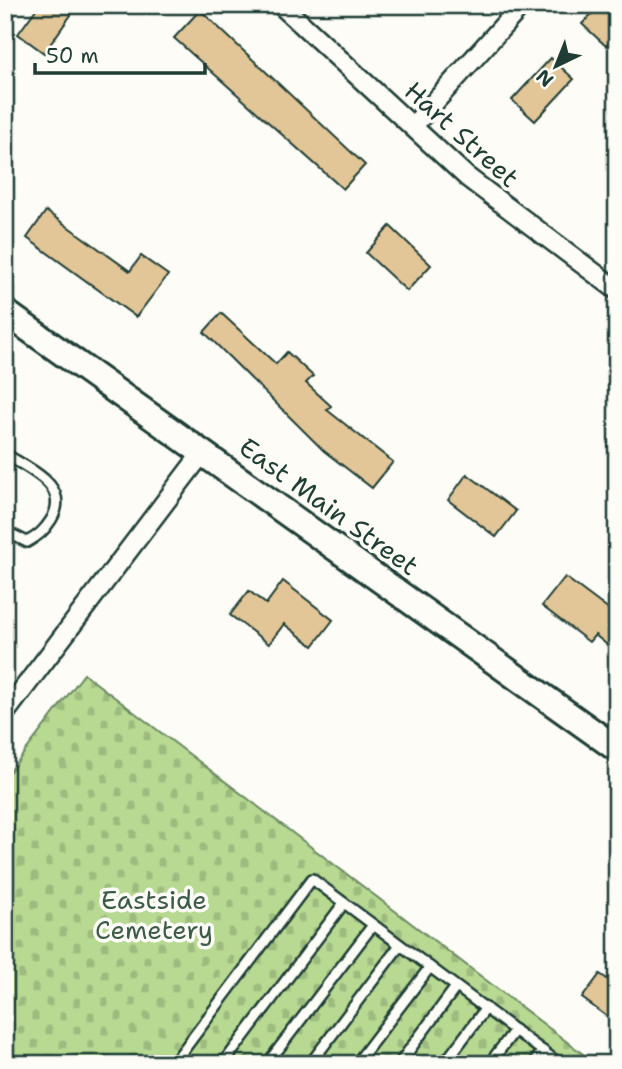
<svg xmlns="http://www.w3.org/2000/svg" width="622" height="1069" font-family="'Shantell Sans',sans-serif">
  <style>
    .cemetery { fill: url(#cemetery-stones); stroke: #6b8b63; stroke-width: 2 }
    .building { fill: #e3c697; stroke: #1f3d34; stroke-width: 2 }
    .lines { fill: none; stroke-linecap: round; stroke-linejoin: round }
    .service-casing { stroke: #1f3d34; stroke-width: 14 }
    .minor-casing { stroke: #1f3d34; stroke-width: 23 }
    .secondary-casing { stroke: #1f3d34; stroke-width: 30 }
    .service { stroke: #fdfcf7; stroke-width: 9 }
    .minor { stroke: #fdfcf7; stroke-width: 18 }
    .secondary { stroke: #fdfcf7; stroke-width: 24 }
    .labels { text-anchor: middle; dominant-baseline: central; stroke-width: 7; stroke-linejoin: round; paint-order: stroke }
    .street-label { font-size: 26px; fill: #1f3d34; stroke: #fdfcf7 }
    .park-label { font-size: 26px; fill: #3d5c47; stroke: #fdfcf7 }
  </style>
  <defs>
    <pattern id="cemetery-stones" width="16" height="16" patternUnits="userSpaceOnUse" patternTransform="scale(1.75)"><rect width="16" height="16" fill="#b7d992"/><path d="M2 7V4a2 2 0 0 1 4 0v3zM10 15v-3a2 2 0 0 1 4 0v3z" fill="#9dbb7e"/></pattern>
  </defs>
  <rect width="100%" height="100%" fill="#fdfcf7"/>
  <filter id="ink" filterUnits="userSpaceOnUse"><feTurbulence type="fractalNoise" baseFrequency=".0143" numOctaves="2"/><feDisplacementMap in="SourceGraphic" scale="14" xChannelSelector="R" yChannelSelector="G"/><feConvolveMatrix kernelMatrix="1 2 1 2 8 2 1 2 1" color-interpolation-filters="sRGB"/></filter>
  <g filter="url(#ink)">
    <!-- cemetery -->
    <path class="cemetery" d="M84,674L596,1064H5V778Z"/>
    <!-- building -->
    <g class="building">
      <path d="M39,5H78L44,53L18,34Z"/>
      <path d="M600,5H617V35L606,46L582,24Z"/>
      <path d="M200,10L365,165L343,189L174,38Z"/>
      <path d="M551,58L574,79L535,121L512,100Z"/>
      <path d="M46,211L130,271L141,256L168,275L136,317L27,238Z"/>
      <path d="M390,226L431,265L407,291L366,253Z"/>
      <path d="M221,313L276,364L287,352L313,376L306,383L331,406L327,410L393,462L372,488L324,451L204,332Z"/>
      <path d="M467,474L516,511L496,537L448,500Z"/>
      <path d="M565,577L617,616V653L595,635L589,642L542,606Z"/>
      <path d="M283,581L333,620L313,646L284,624L269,644L230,615L249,591L266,604Z"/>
      <path d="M600,974L617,986V1024L582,998Z"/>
    </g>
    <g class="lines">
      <defs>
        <g id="service">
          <path d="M5,454C30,470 72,486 51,520C44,531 38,536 27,542L5,531"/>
          <path d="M173,1064L312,879L560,1064"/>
          <path d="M223,1064L344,903"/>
          <path d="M267,1064L373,925"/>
          <path d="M310,1064L400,945"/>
          <path d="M356,1064L430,967"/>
          <path d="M399,1064L456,987"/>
          <path d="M444,1064L486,1008"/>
          <path d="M489,1064L515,1030"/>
          <path d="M533,1064L543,1051"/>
        </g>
        <g id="minor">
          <path d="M281,5L467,177L617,290"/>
          <path d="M413,126L522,5"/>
          <path d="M5,713L203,452"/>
        </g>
        <path id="secondary" d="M5,312L617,749"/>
      </defs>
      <!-- service casing -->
      <use href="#service" class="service-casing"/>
      <!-- minor casing -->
      <use href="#minor" class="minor-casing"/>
      <!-- secondary casing -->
      <use href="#secondary" class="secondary-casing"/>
      <!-- service -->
      <use href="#service" class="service"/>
      <!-- minor -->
      <use href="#minor" class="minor"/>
      <!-- secondary -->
      <use href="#secondary" class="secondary"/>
    </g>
  </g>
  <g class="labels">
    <!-- street labels -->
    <g class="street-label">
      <text transform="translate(462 134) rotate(42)">Hart Street</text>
      <text transform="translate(329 506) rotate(36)">East Main Street</text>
    </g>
    <!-- park labels -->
    <g class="park-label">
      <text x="154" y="899">Eastside<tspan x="154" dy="30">Cemetery</tspan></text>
    </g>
  </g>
  <!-- margin -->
  <rect width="622" height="1069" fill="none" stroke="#fdfcf7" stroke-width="28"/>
  <rect x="14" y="14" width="594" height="1041" fill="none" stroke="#1f3d34" stroke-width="2.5" filter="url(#ink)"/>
  <!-- north arrow -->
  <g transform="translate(556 66) rotate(223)" stroke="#fdfcf7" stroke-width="5" paint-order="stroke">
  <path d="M0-5L12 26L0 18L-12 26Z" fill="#1f3d34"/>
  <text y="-10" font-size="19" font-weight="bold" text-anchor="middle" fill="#1f3d34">N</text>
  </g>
  <!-- scale -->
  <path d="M35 63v10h170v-10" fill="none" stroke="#1f3d34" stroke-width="3.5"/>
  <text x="46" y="63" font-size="21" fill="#1f3d34" stroke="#fdfcf7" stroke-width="5" paint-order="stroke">50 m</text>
</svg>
